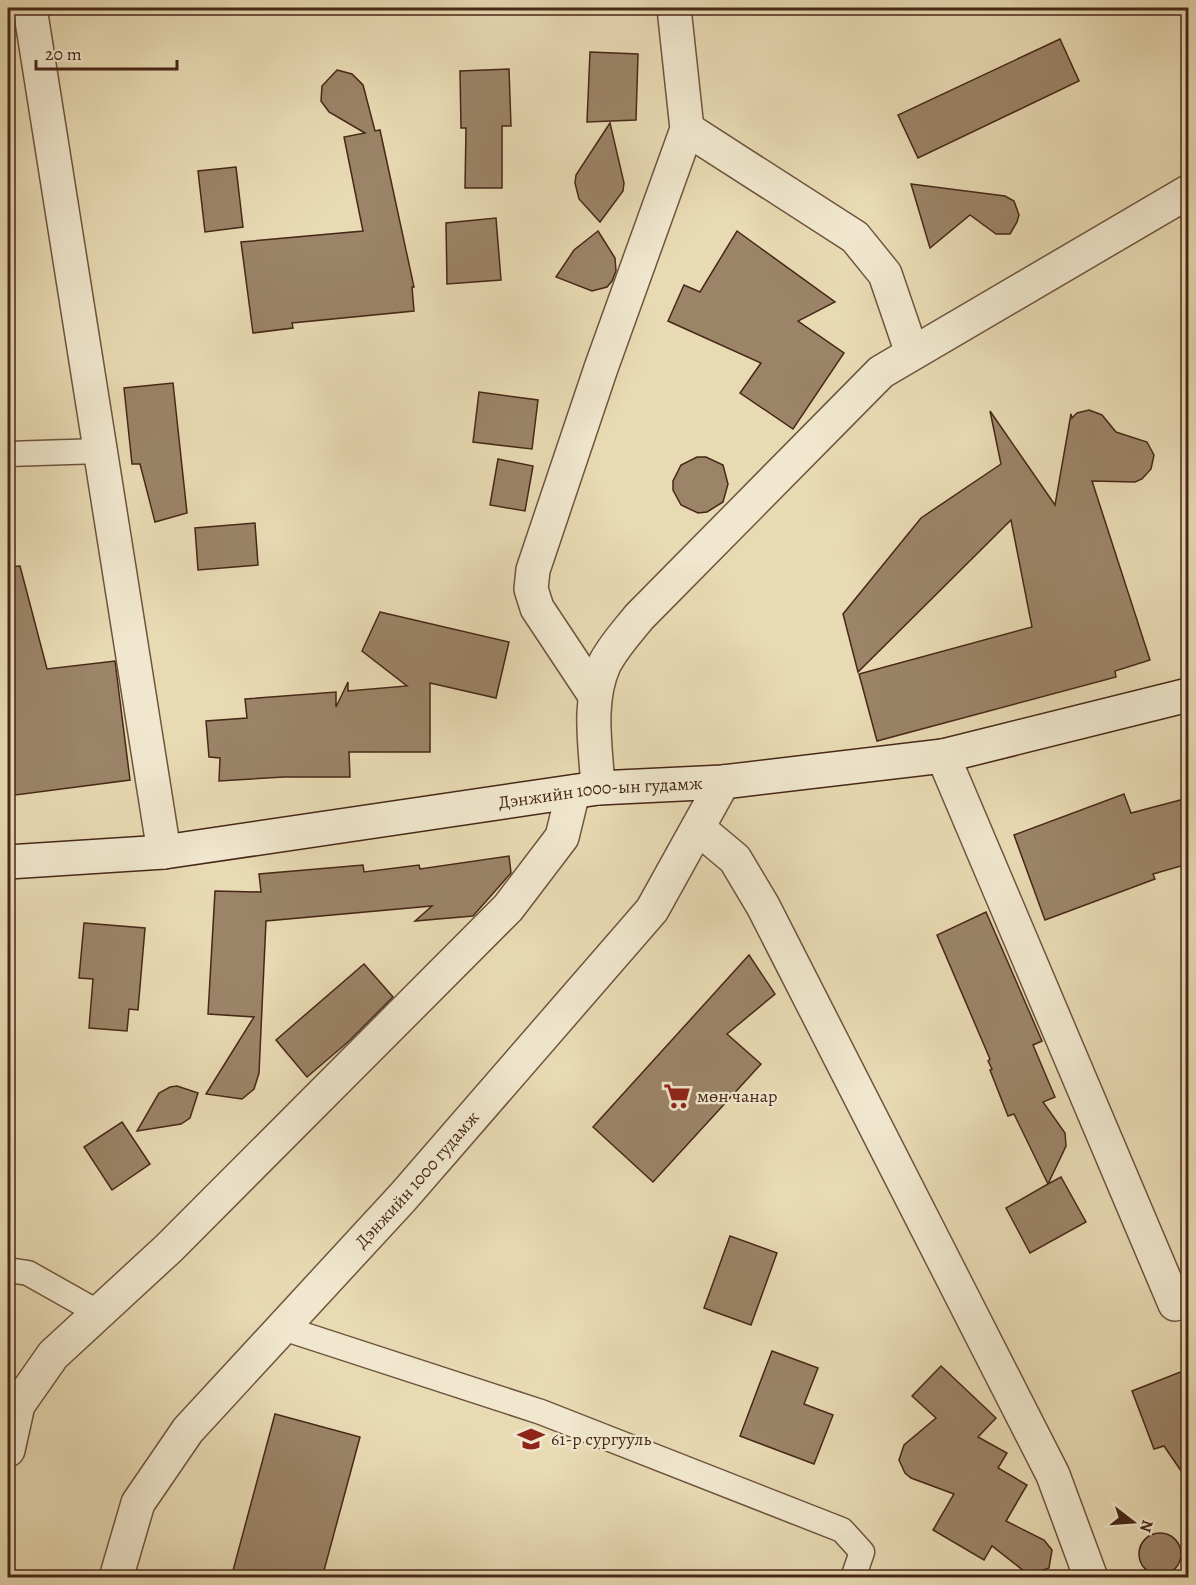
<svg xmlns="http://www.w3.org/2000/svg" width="1196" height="1585" font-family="Alegreya,serif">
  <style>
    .building { fill: #9b8468; stroke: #472717; stroke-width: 1.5 }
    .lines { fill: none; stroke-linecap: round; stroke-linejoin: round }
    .service-casing { stroke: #6f543e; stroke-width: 27 }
    .minor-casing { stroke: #6f543e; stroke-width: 36 }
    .tertiary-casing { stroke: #6f543e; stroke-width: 36 }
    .secondary-casing { stroke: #472717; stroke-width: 36 }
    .service { stroke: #f0e7ce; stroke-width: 24 }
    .minor { stroke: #f0e7ce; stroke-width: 33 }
    .tertiary { stroke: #f0e7ce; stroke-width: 33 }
    .secondary { stroke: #f0e7ce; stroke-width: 33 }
    .labels { text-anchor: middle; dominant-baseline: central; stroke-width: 4.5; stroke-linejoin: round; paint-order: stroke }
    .street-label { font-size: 18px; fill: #472717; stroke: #f0e7ce }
    .poi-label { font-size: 18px; fill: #472717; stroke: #f0e7ce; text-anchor: start }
  </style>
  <rect width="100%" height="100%" fill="#e8dab3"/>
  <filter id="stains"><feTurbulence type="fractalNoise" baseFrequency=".00333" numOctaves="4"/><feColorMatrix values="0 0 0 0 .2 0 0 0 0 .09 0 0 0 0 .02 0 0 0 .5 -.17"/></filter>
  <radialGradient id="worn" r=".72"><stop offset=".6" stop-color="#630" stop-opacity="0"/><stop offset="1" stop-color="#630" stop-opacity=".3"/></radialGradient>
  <!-- building -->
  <g class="building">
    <path d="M1060,39L1079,81L918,158L898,115Z"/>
    <path d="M590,52L638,54L636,120L587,122Z"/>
    <path d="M509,69L511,126H502V188H465L466,128H461L460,71Z"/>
    <path d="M337,70L352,74L363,85L375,131L380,130L414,287H412L414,311L292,323L293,328L253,333L241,242L363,231L344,137L365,133L329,112L321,101L322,86Z"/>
    <path d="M610,123L624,183L623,191L600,222L579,199L575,183L576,175Z"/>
    <path d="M236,167L243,227L205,232L198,171Z"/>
    <path d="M911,184L1005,196L1014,201L1019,215L1017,222L1010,234H996L970,215L930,248Z"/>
    <path d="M496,218L501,280L447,284L446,223Z"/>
    <path d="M598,231L615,258L616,271L612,281L607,287L592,291L556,277L574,250Z"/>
    <path d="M737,231L835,302L798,321L844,353L793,429L740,393L761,363L668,321L684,285L700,292Z"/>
    <path d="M173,383L187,513L155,522L140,464H132L124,388Z"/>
    <path d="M479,392L538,400L532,449L473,442Z"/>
    <path d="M1089,410L1102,415L1116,432L1147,442L1154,455L1151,469L1142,479L1135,482L1092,481L1150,660L1115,671L1116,677L877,741L859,674L1032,627L1011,520L858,672L843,614L921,518L1001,464L990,411L1055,505L1071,414L1072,418L1077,413Z"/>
    <path d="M697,457H706L723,465L728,484L723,502L707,512L698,513L681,505L673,490V481L681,465Z"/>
    <path d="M498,459L533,466L525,511L490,505Z"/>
    <path d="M255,523L258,565L198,570L195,528Z"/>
    <path d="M20,566L47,669L115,661L130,780L8,796V567Z"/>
    <path d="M380,612L509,642L496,698L430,683V752H349L350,777H284L219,781L220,758L209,757L206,721L247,718L245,699L336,692V707L348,682V691L407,686L362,651Z"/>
    <path d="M1124,794L1131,813L1188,798V864L1153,874L1155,879L1045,920L1014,835Z"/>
    <path d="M509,856L511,873L473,916L415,921L432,906L266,921L259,1073L254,1089L242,1099L206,1094L254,1017L208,1014L215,891L261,892L259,874L363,865L364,872L419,865L420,869Z"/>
    <path d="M986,912L1042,1041L1033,1045L1055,1097L1043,1102L1065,1133L1066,1146L1048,1184L1061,1177L1086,1222L1030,1253L1006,1208L1048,1184L1014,1114L1008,1116L990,1070L992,1069L988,1061L990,1059L937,935Z"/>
    <path d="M84,923L145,928L138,1010L129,1009L127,1031L89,1028L93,979L79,978Z"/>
    <path d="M749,955L775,994L727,1034L761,1064L653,1182L593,1127Z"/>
    <path d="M364,964L393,997L349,1041L307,1077L276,1040Z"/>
    <path d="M177,1086L198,1093L190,1118L181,1124L137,1131L159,1093L170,1087Z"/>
    <path d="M122,1122L150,1164L112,1190L84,1147Z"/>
    <path d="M730,1236L777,1253L751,1325L704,1308Z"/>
    <path d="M772,1351L818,1368L804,1404L833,1415L814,1464L740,1436Z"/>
    <path d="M941,1366L996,1418L978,1437L1007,1453L998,1468L1027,1485L1006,1521L1044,1540L1052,1550L1049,1568L1029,1575L992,1546L984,1560L933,1530L954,1494L911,1478L905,1473L899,1460L904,1445L936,1418L912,1396Z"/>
    <path d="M1188,1369V1481L1164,1446L1154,1449L1132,1391Z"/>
    <path d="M275,1414L360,1437L322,1578H231Z"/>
    <circle cx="1160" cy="1554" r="21"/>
  </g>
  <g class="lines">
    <defs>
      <g id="service">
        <path d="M8,454L100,451"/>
        <path d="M8,1270L28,1273L99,1313"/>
        <path d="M280,1327L541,1412L842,1530L862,1552L853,1578"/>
      </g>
      <g id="minor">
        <path d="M30,8L164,852"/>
        <path d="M687,129L855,237L885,274L912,353"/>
        <path d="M594,694L537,608L531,589L533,570L601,368L687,129L674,8"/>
        <path d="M943,756L1175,1304"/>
        <path d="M598,788C596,749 587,703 604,665C612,648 627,632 639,617L881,372L1188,192"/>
        <path d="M698,828L735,859L763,906L1053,1475L1091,1578"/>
        <path d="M8,1450L18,1405L53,1355L169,1248L508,908L562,837L573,792"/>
      </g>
      <g id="tertiary">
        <path id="s1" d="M116,1578L138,1503L188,1430L403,1197L652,910L723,782"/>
      </g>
      <g id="secondary">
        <path id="s2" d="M8,862L164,852L598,788L723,782L943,756L1188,695"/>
      </g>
    </defs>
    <!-- service casing -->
    <use href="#service" class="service-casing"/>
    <!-- minor casing -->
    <use href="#minor" class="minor-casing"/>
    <!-- tertiary casing -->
    <use href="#tertiary" class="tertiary-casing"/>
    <!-- secondary casing -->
    <use href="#secondary" class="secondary-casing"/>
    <!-- service -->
    <use href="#service" class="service"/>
    <!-- minor -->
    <use href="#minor" class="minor"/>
    <!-- tertiary -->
    <use href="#tertiary" class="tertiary"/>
    <!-- secondary -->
    <use href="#secondary" class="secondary"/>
  </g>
  <!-- icons -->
  <defs>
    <symbol id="supermarket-bare" viewBox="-9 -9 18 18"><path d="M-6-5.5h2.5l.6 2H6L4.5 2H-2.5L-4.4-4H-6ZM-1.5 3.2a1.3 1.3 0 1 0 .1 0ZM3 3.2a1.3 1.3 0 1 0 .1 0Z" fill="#8f2418" stroke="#f0e7ce" stroke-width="2.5" paint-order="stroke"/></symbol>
    <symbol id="school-bare" viewBox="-9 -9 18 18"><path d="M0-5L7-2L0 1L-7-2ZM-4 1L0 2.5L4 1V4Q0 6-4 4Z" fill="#8f2418" stroke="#f0e7ce" stroke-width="2.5" paint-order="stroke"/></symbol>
  </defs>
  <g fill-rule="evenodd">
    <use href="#supermarket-bare" x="658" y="1077" width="38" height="38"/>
    <use href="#school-bare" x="512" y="1420" width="38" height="38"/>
  </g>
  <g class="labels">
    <!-- street labels -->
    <g class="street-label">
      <text stroke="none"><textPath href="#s2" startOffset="597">Дэнжийн 1000-ын гудамж</textPath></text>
      <text stroke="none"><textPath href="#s1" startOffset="506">Дэнжийн 1000 гудамж</textPath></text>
    </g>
    <!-- poi labels -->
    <g class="poi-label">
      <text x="697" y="1096">мөн чанар</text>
      <text x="551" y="1439">61-р сургууль</text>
    </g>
  </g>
  <!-- margin -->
  <rect width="1196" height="1585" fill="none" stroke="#e8dab3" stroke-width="30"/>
  <rect x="9" y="9" width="1178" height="1567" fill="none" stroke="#472717" stroke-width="3"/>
  <rect x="15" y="15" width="1166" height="1555" fill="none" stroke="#472717" stroke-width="1.5"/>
  <!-- north arrow -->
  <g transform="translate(1133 1522) rotate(107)" stroke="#f0e7ce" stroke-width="4.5" paint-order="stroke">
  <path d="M0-4.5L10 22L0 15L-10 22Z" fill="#472717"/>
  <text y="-9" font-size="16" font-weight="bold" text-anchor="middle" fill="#472717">N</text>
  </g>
  <!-- scale -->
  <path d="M36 60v9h141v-9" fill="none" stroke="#472717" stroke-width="3"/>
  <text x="45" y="60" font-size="18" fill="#472717" stroke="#f0e7ce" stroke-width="4.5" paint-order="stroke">20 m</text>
  <rect width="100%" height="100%" filter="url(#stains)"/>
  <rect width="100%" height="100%" fill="url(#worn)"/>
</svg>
